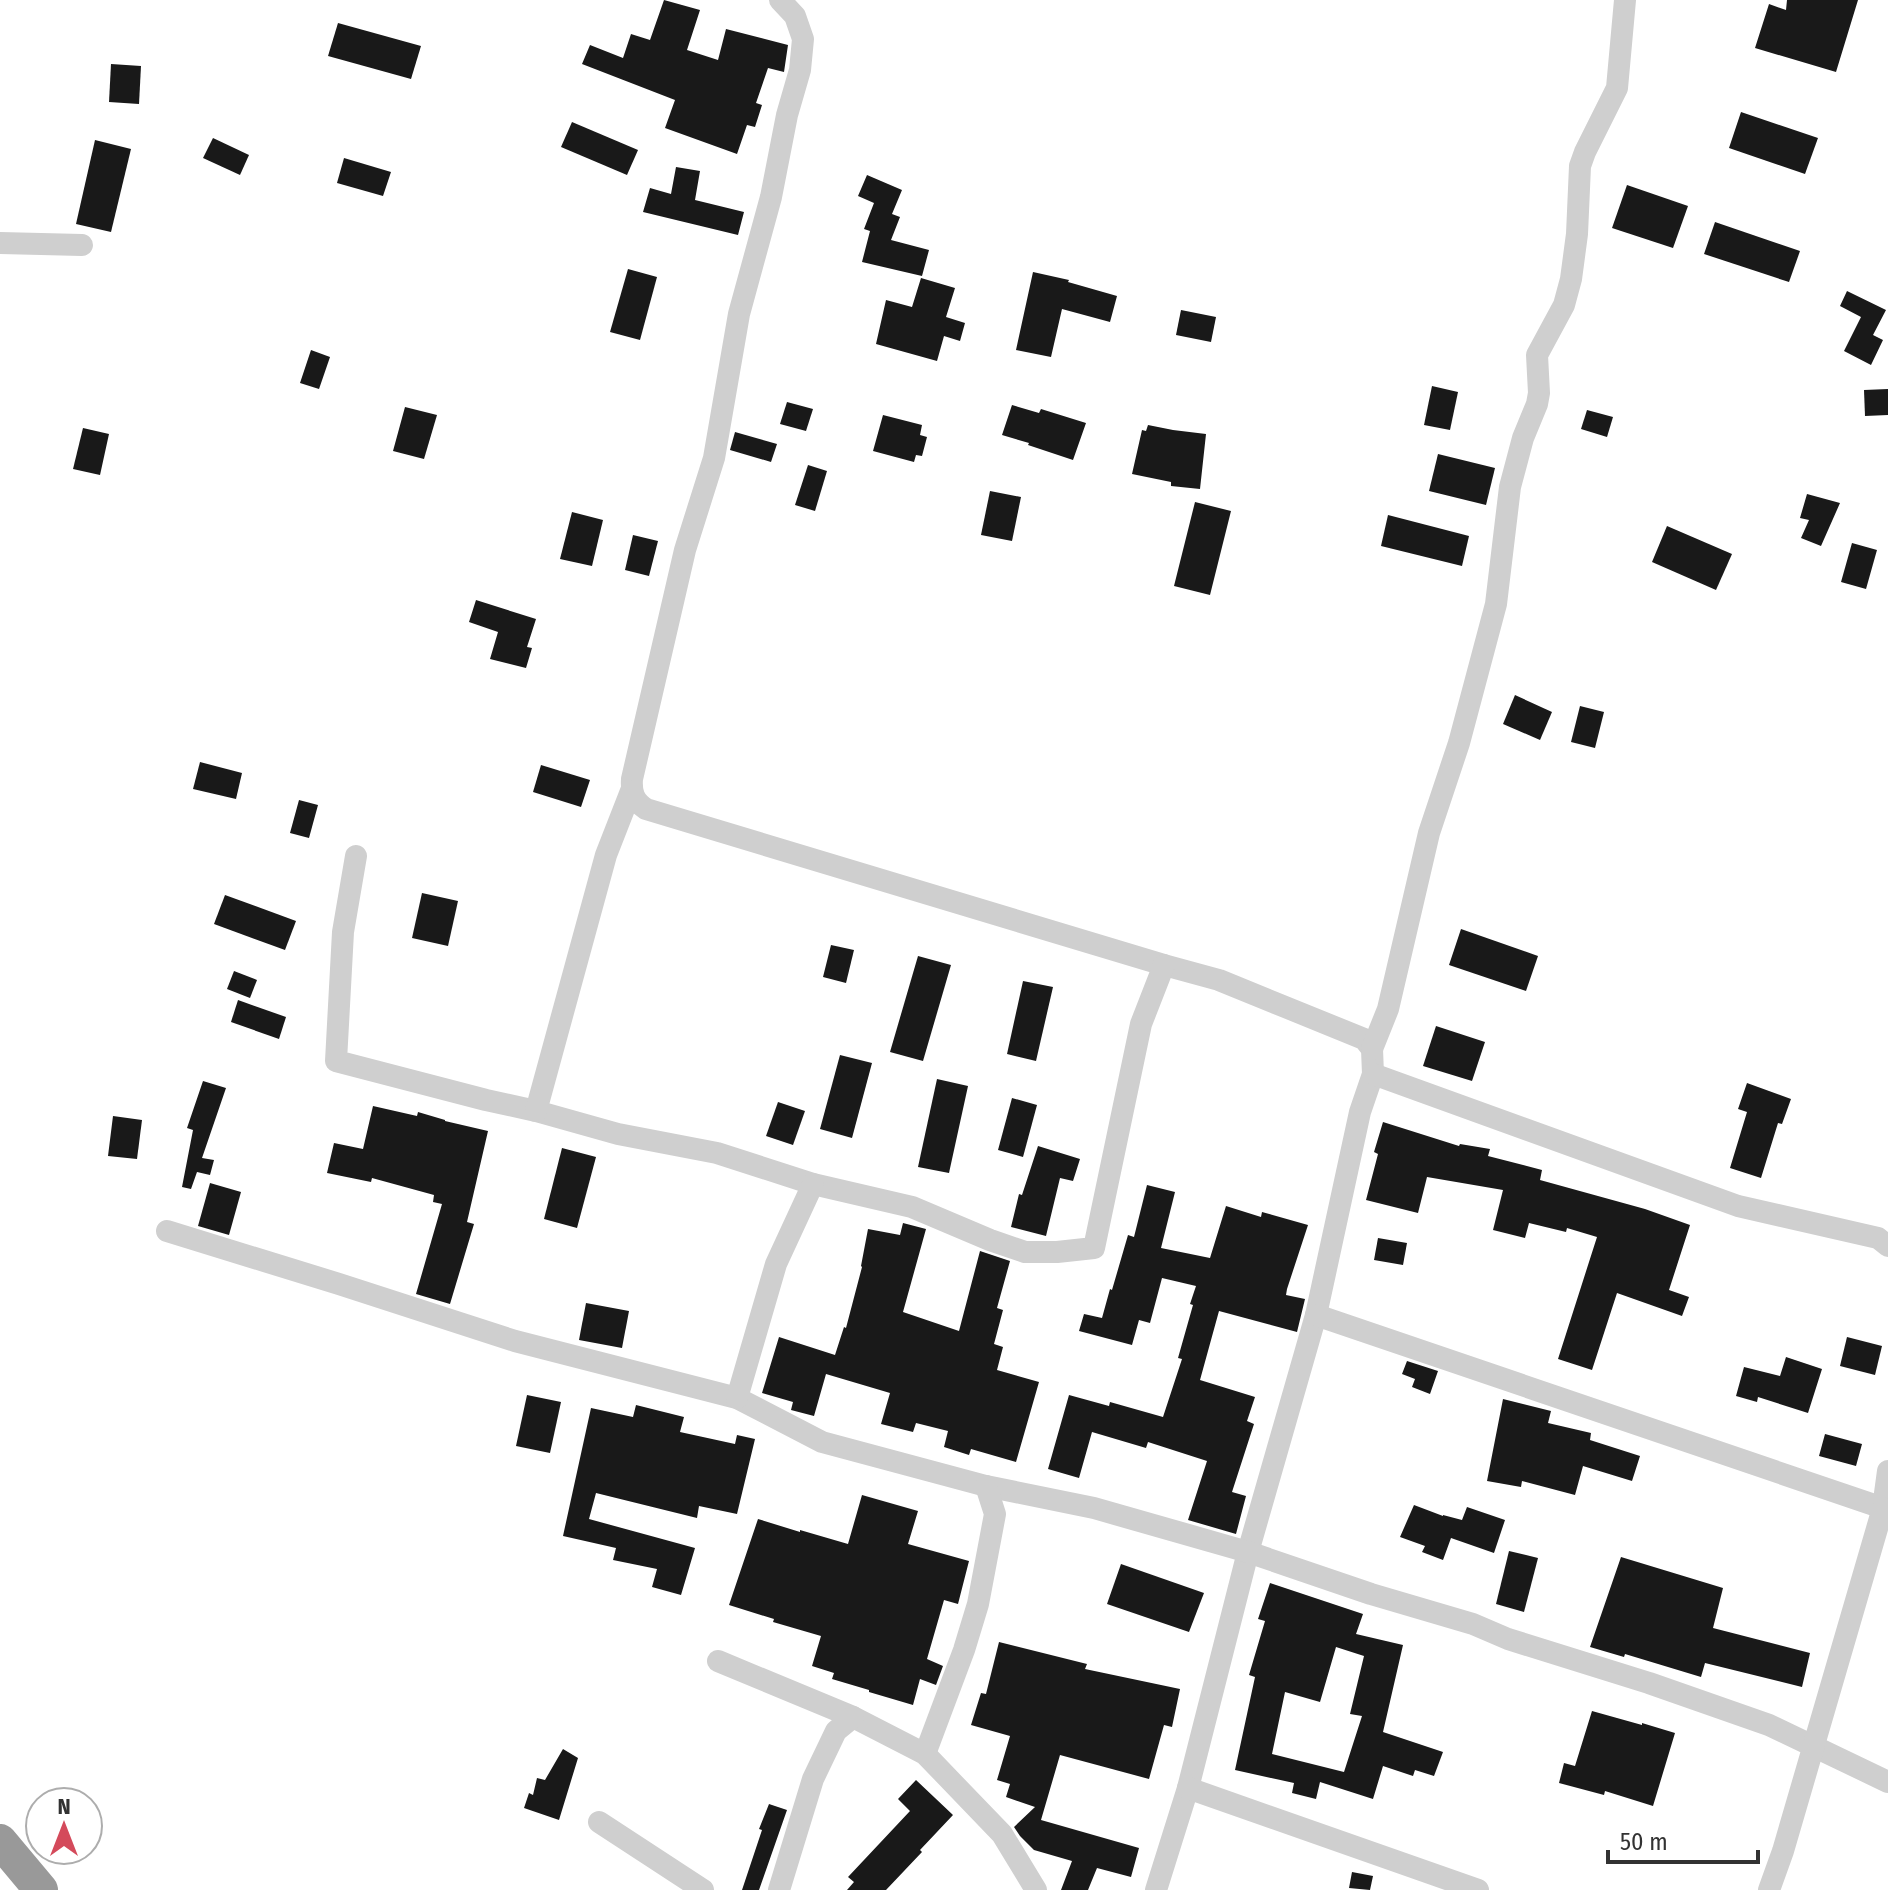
<svg xmlns="http://www.w3.org/2000/svg" width="1888" height="1890" font-family="'Fira Sans Condensed',sans-serif">
  <style>
    .building { fill: #191919; fill-rule: evenodd }
    .lines { fill: none; stroke-linecap: round; stroke-linejoin: round }
    .minor { stroke: #cfcfcf; stroke-width: 22 }
    .highway { stroke: #999; stroke-width: 34 }
  </style>
  <rect width="100%" height="100%" fill="#fff"/>
  <!-- building -->
  <g class="building">
    <path d="M664,0L700,10L687,50L718,60L726,29L788,45L784,72L768,68L756,103L762,105L755,127L747,125L737,154L665,128L675,100L582,64L590,45L623,58L631,34L650,40Z"/>
    <path d="M1787,0H1858L1836,72L1755,48L1769,4L1786,10Z"/>
    <path d="M338,23L421,46L411,79L328,56Z"/>
    <path d="M111,64L141,66L139,104L109,102Z"/>
    <path d="M1741,112L1818,138L1805,174L1729,148Z"/>
    <path d="M572,122L638,150L627,175L561,147Z"/>
    <path d="M213,138L249,155L240,175L203,158Z"/>
    <path d="M95,140L131,149L111,232L76,224Z"/>
    <path d="M344,158L391,172L383,196L337,183Z"/>
    <path d="M676,167L700,171L695,200L744,212L738,235L643,212L650,188L671,194Z"/>
    <path d="M867,175L902,190L892,214L900,217L891,240L929,250L922,276L862,262L870,231L864,229L874,203L858,196Z"/>
    <path d="M1627,185L1688,206L1673,248L1612,228Z"/>
    <path d="M1715,222L1800,251L1789,282L1704,254Z"/>
    <path d="M628,269L657,277L640,340L610,332Z"/>
    <path d="M1033,272L1069,280L1068,282L1117,296L1110,322L1062,309L1051,357L1016,350Z"/>
    <path d="M921,278L955,288L946,317L965,323L960,341L944,336L937,361L876,344L886,300L912,307Z"/>
    <path d="M1847,291L1886,310L1873,335L1883,340L1871,365L1844,351L1861,317L1840,306Z"/>
    <path d="M1181,310L1216,317L1211,342L1176,335Z"/>
    <path d="M311,350L330,357L319,389L300,383Z"/>
    <path d="M1432,386L1458,392L1450,430L1424,425Z"/>
    <path d="M1888,389V415L1865,416L1864,390Z"/>
    <path d="M787,402L813,409L806,431L780,424Z"/>
    <path d="M1012,405L1039,413L1041,409L1086,423L1073,460L1028,445L1029,443L1002,435Z"/>
    <path d="M405,407L437,415L424,459L393,451Z"/>
    <path d="M1587,410L1613,417L1607,437L1581,429Z"/>
    <path d="M883,415L922,425L920,435L927,437L922,456L916,455L914,462L873,451Z"/>
    <path d="M1148,425L1173,430L1206,434L1200,489L1171,486V482L1132,474L1142,430L1146,431Z"/>
    <path d="M83,428L109,434L100,475L73,469Z"/>
    <path d="M735,432L777,444L771,462L730,450Z"/>
    <path d="M1438,454L1495,468L1486,505L1429,491Z"/>
    <path d="M808,465L827,471L815,511L795,505Z"/>
    <path d="M990,491L1021,497L1012,541L981,535Z"/>
    <path d="M1807,494L1840,503L1821,546L1801,538L1809,520L1800,518Z"/>
    <path d="M1195,502L1231,511L1210,595L1174,586Z"/>
    <path d="M572,512L603,520L592,566L560,559Z"/>
    <path d="M1388,515L1469,536L1462,566L1381,546Z"/>
    <path d="M1667,526L1732,554L1716,590L1652,562Z"/>
    <path d="M633,535L658,541L649,576L625,570Z"/>
    <path d="M1852,543L1877,550L1866,589L1841,582Z"/>
    <path d="M476,600L536,619L527,647L532,648L526,668L490,659L498,632L469,622Z"/>
    <path d="M1515,695L1552,712L1540,740L1503,724Z"/>
    <path d="M1580,706L1604,712L1595,748L1571,742Z"/>
    <path d="M200,762L242,773L236,799L193,789Z"/>
    <path d="M541,765L590,780L581,807L533,792Z"/>
    <path d="M299,800L318,805L309,838L290,833Z"/>
    <path d="M422,893L458,901L448,946L412,938Z"/>
    <path d="M225,895L296,921L285,950L214,924Z"/>
    <path d="M1461,929L1538,956L1526,991L1449,965Z"/>
    <path d="M831,945L854,950L846,983L823,977Z"/>
    <path d="M918,956L951,965L923,1061L890,1052Z"/>
    <path d="M234,971L257,980L250,998L227,989Z"/>
    <path d="M1023,981L1053,987L1036,1061L1007,1054Z"/>
    <path d="M238,1000L286,1017L279,1039L231,1022Z"/>
    <path d="M1436,1026L1485,1042L1472,1081L1423,1066Z"/>
    <path d="M840,1055L872,1063L852,1138L820,1129Z"/>
    <path d="M937,1079L968,1086L949,1173L918,1167Z"/>
    <path d="M203,1081L226,1088L202,1158L214,1160L210,1175L197,1172L191,1189L182,1187L193,1130L187,1128Z"/>
    <path d="M1747,1083L1791,1099L1782,1124L1778,1123L1761,1178L1730,1168L1747,1112L1738,1109Z"/>
    <path d="M1012,1098L1037,1105L1023,1157L998,1150Z"/>
    <path d="M778,1102L805,1111L793,1145L766,1136Z"/>
    <path d="M373,1106L417,1116L418,1112L445,1120V1121L488,1131L467,1222L474,1224L450,1304L416,1294L442,1204L433,1202L434,1195L372,1178L371,1182L327,1173L334,1143L363,1149Z"/>
    <path d="M113,1116L142,1120L137,1159L108,1156Z"/>
    <path d="M1383,1122L1459,1146L1460,1144L1490,1149L1488,1156L1542,1170L1540,1180L1645,1209L1690,1225L1669,1290L1689,1297L1682,1316L1617,1293L1592,1370L1558,1359L1597,1237L1567,1228L1566,1232L1529,1223L1525,1238L1493,1230L1503,1190L1427,1177L1418,1213L1366,1200L1378,1154L1374,1152Z"/>
    <path d="M1038,1146L1080,1159L1073,1181L1060,1178L1046,1236L1011,1227L1019,1194L1022,1195Z"/>
    <path d="M562,1148L596,1157L577,1228L544,1219Z"/>
    <path d="M210,1183L241,1192L229,1235L198,1226Z"/>
    <path d="M1147,1185L1175,1192L1161,1248L1210,1258L1226,1206L1261,1217L1262,1212L1308,1225L1287,1289L1286,1295L1305,1299L1297,1332L1219,1311L1200,1380L1255,1397L1247,1421L1254,1424L1232,1492L1246,1496L1236,1534L1188,1520L1207,1461L1148,1442L1146,1448L1092,1432L1079,1478L1048,1469L1069,1395L1109,1406L1110,1402L1163,1417L1182,1359L1178,1358L1193,1305L1190,1304L1196,1286L1162,1278L1150,1323L1139,1320L1132,1345L1079,1331L1084,1314L1102,1318L1110,1289L1112,1290L1128,1235L1134,1237Z"/>
    <path d="M903,1223L926,1229L903,1312L959,1331L980,1251L1010,1261L997,1308L1003,1310L994,1344L1003,1347L997,1370L1039,1382L1016,1462L971,1449L969,1455L944,1447L948,1431L916,1423L913,1432L881,1424L890,1393L826,1374L814,1416L791,1410L793,1402L762,1393L779,1337L835,1355L844,1327L846,1328L862,1267L861,1266L868,1229L900,1235Z"/>
    <path d="M1378,1238L1407,1243L1403,1265L1374,1260Z"/>
    <path d="M586,1303L629,1311L622,1348L579,1340Z"/>
    <path d="M1847,1337L1882,1346L1875,1375L1840,1366Z"/>
    <path d="M1786,1357L1822,1369L1808,1413L1758,1397L1757,1402L1736,1396L1744,1367L1780,1376Z"/>
    <path d="M1407,1361L1438,1371L1430,1394L1412,1387L1415,1379L1402,1374Z"/>
    <path d="M527,1395L561,1402L550,1453L516,1446Z"/>
    <path d="M1503,1399L1551,1411L1548,1423L1591,1433L1590,1440L1640,1456L1632,1481L1583,1466L1575,1495L1522,1481L1521,1487L1487,1481Z"/>
    <path d="M636,1405L684,1417L680,1432L735,1444L737,1435L755,1439L737,1514L699,1506L697,1518L596,1493L589,1519L695,1548L681,1595L652,1587L657,1569L613,1560L616,1548L563,1536L591,1408L633,1417Z"/>
    <path d="M1825,1434L1862,1444L1856,1466L1819,1456Z"/>
    <path d="M862,1495L918,1511L908,1544L969,1561L958,1604L944,1600L927,1659L943,1666L936,1685L920,1679L913,1705L869,1692V1690L832,1679L834,1673L812,1666L821,1636L773,1622L774,1619L729,1605L758,1519L800,1532V1530L848,1544Z"/>
    <path d="M1414,1505L1443,1516V1515L1462,1520L1467,1507L1505,1520L1494,1553L1451,1538L1443,1560L1422,1552L1425,1546L1400,1537Z"/>
    <path d="M1509,1551L1538,1558L1524,1612L1496,1604Z"/>
    <path d="M1621,1557L1723,1588L1713,1628L1810,1653L1802,1687L1705,1663L1701,1677L1625,1654L1624,1657L1590,1647Z"/>
    <path d="M1121,1564L1204,1593L1189,1632L1107,1604Z"/>
    <path d="M1270,1583L1363,1614L1356,1634L1403,1645L1383,1732L1443,1752L1434,1776L1415,1770L1413,1776L1383,1766L1373,1799L1320,1782L1316,1799L1292,1793L1294,1783L1235,1770L1255,1677L1249,1675L1265,1621L1258,1619ZM1336,1647L1364,1656L1350,1714L1362,1716L1344,1772L1272,1754L1285,1692L1320,1702Z"/>
    <path d="M999,1642L1087,1664L1085,1669L1180,1689L1172,1727L1164,1725L1149,1779L1060,1755L1041,1820L1139,1848L1131,1877L1097,1868L1088,1890H1061L1072,1861L1034,1850L1020,1836L1014,1827L1035,1807L1006,1797L1010,1784L997,1780L1010,1736L971,1725L981,1693L986,1694Z"/>
    <path d="M1592,1711L1642,1725V1723L1675,1733L1653,1806L1605,1791L1604,1795L1559,1783L1564,1763L1575,1766Z"/>
    <path d="M563,1749L578,1758L559,1820L524,1808L529,1793L533,1795L537,1778L545,1780Z"/>
    <path d="M916,1780L953,1815L920,1850L922,1852L886,1890H847L854,1882L848,1877L910,1811L898,1799Z"/>
    <path d="M769,1804L787,1810L759,1890H742L762,1830L759,1829Z"/>
    <path d="M1352,1872L1373,1876L1370,1890L1349,1888Z"/>
  </g>
  <g class="lines">
    <!-- minor -->
    <g class="minor">
      <path d="M780,0L795,16L803,39L800,70L787,115L771,197L739,314L714,458L685,550L632,779C631,793 634,801 646,809L1164,965L1219,980L1364,1039L1372,1049L1373,1074L1360,1112L1316,1315L1248,1552L1188,1788L1156,1890"/>
      <path d="M0,243L82,245"/>
      <path d="M356,856L343,932L336,1061L486,1100L536,1111L618,1134L717,1153L813,1184L912,1207L990,1240L1025,1252H1057L1094,1248L1141,1024L1164,965"/>
      <path d="M1372,1049L1388,1009L1429,833L1459,743L1496,604L1510,487L1523,438L1537,404L1539,393L1537,355L1564,305L1571,279L1577,234L1580,166L1585,152L1617,88L1625,0"/>
      <path d="M1373,1074L1738,1206L1878,1238L1888,1246"/>
      <path d="M536,1111L606,855L631,791"/>
      <path d="M167,1231L339,1284L515,1341L737,1398L822,1442L986,1486L1094,1508L1248,1552L1371,1594L1473,1624L1508,1639L1649,1683L1769,1725L1888,1782"/>
      <path d="M1316,1315L1883,1508L1888,1471"/>
      <path d="M737,1398L776,1264L813,1184"/>
      <path d="M718,1661L853,1717L925,1754L1002,1834L1036,1890"/>
      <path d="M925,1754L964,1650L978,1604L995,1514L986,1486"/>
      <path d="M1188,1788L1478,1890"/>
      <path d="M599,1822L703,1890"/>
      <path d="M779,1890L813,1779L836,1731L853,1717"/>
      <path d="M1769,1890L1783,1851L1883,1508L1888,1510"/>
    </g>
    <!-- highway -->
    <path class="highway" d="M0,1841L41,1890"/>
  </g>
  <!-- north arrow -->
  <g transform="translate(64 1826)"><circle r="38" fill="#ffffff" stroke="#adadad" stroke-width="2"/>
  <path d="M0-6L14 30L0 20L-14 30Z" fill="#d44a5b"/>
  <text y="-12" font-size="22" font-weight="bold" text-anchor="middle" fill="#323232">N</text>
  </g>
  <!-- scale -->
  <path d="M1608 1850v12h150v-12" fill="none" stroke="#323232" stroke-width="4"/>
  <text x="1620" y="1850" font-size="24" fill="#323232" stroke="#ffffff" stroke-width="6" paint-order="stroke">50 m</text>
</svg>
